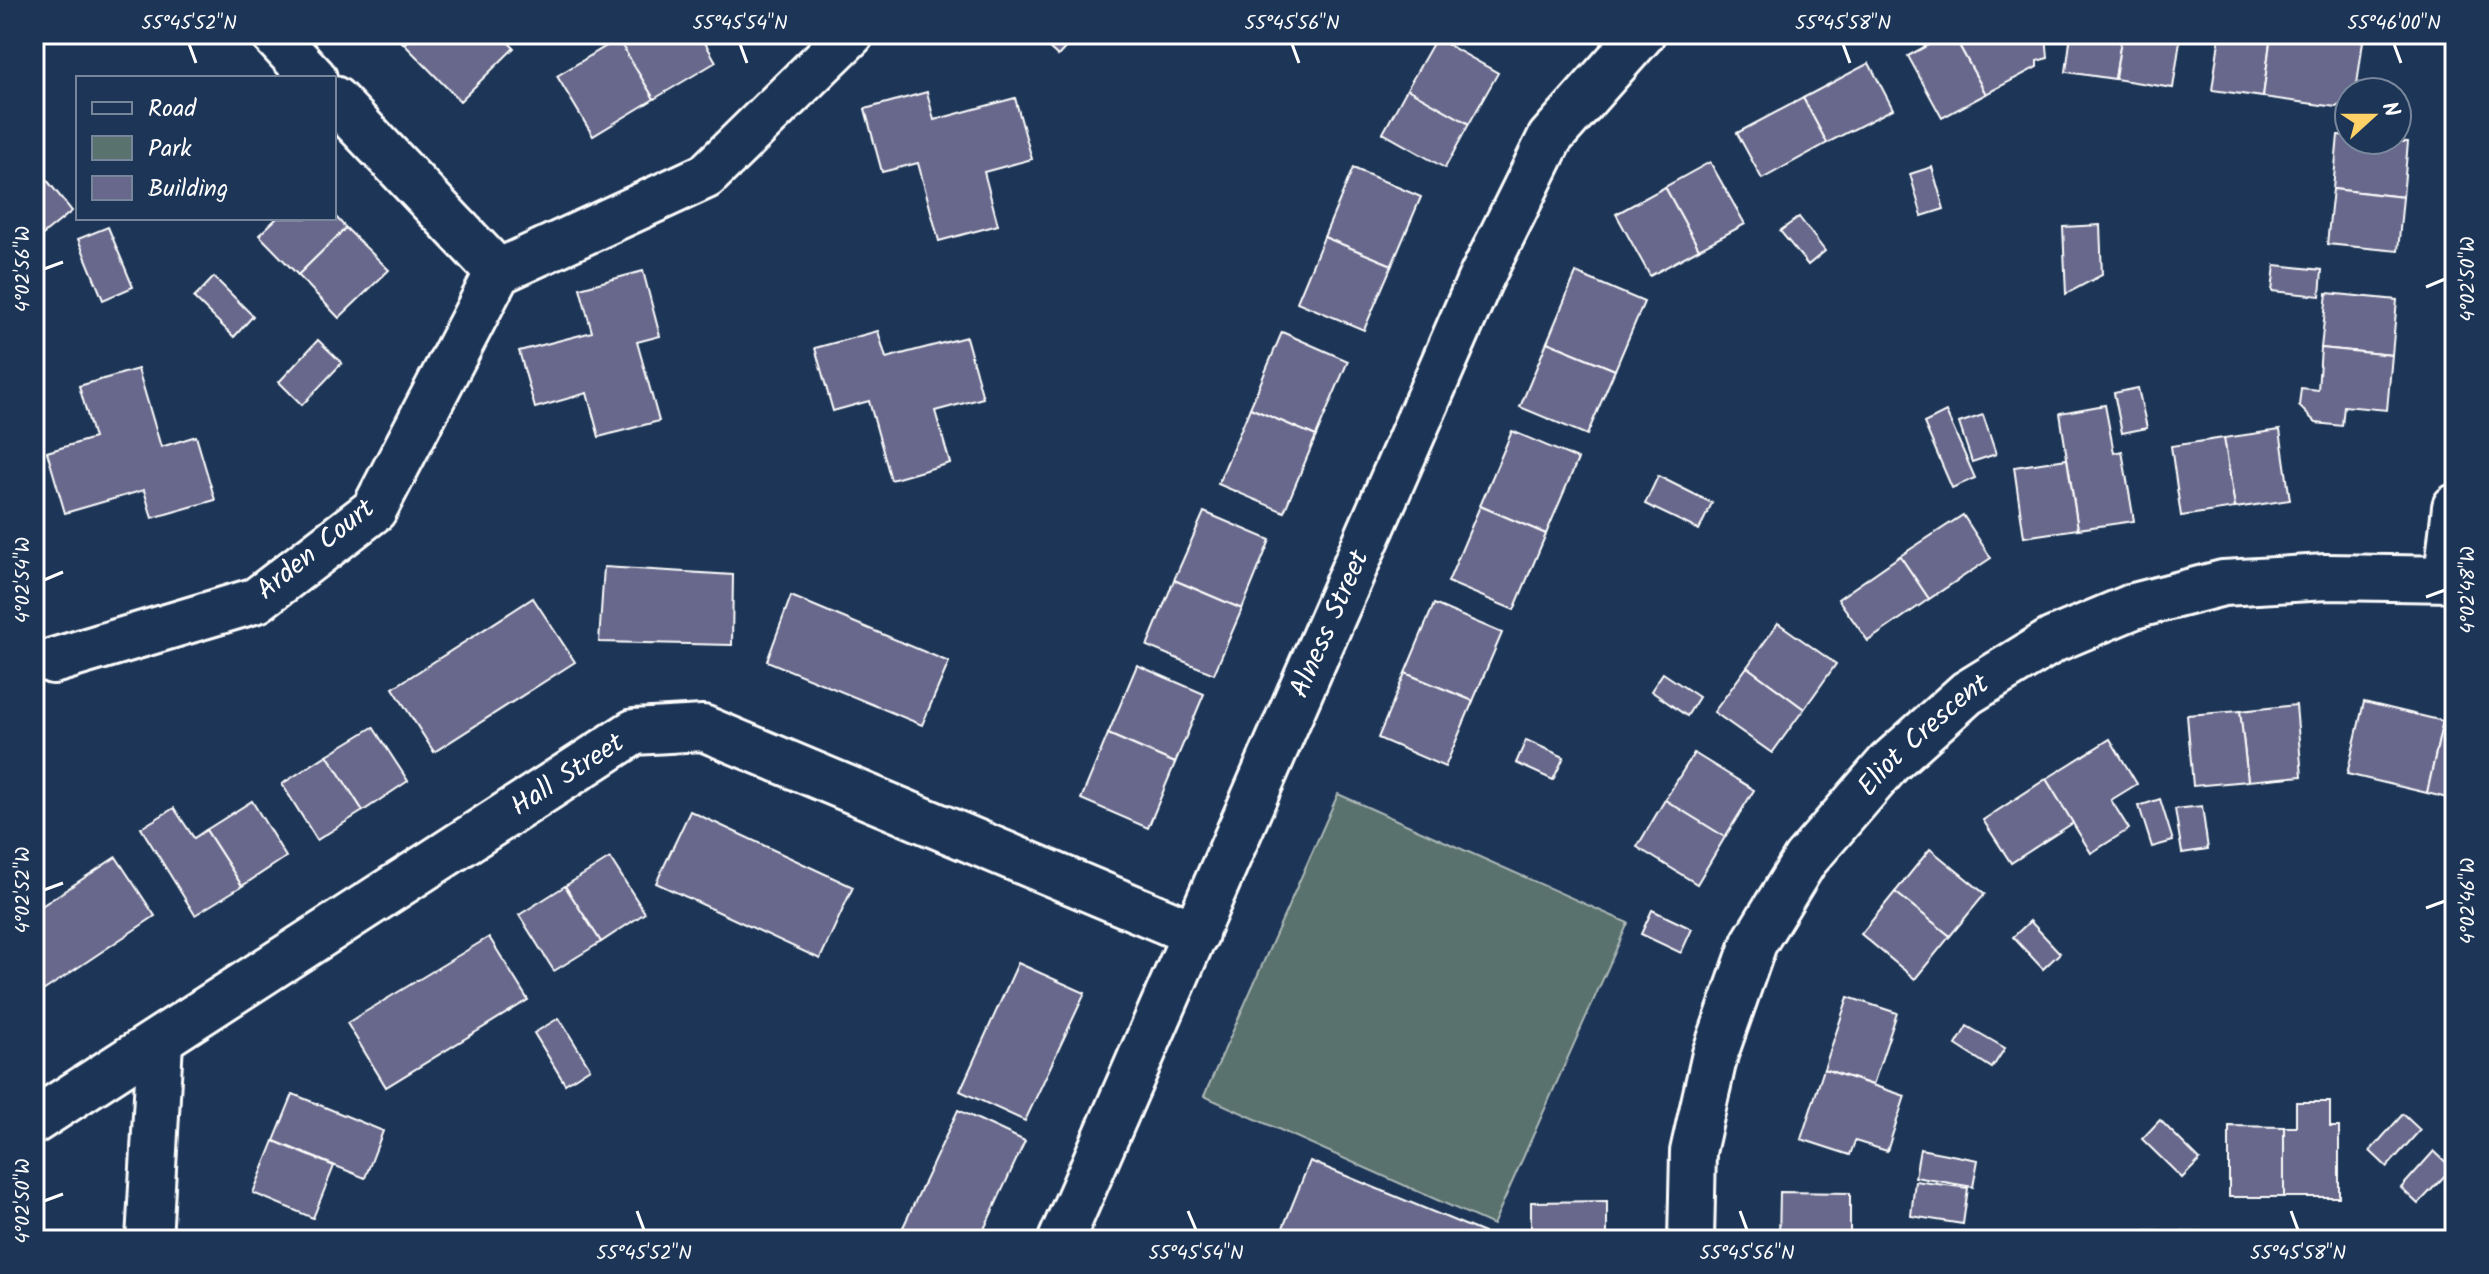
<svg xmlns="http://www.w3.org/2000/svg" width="2489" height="1274" font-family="Kalam,sans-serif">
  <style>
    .green { fill: #5a726e; stroke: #acb8b6; stroke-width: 2 }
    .building { fill: #68688c; stroke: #fff; stroke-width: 2 }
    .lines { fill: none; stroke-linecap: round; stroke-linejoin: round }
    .minor-casing { stroke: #fff; stroke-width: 50 }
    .minor { stroke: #1d3557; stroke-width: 44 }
    .ticks { fill: none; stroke: #fff; stroke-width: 3 }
    .labels { text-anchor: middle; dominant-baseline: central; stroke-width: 6; stroke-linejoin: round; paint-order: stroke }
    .street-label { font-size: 28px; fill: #fff; stroke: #1d3557 }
    .neatline { fill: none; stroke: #fff; stroke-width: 3 }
    .ticks-label { font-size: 20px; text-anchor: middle; fill: #fff }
  </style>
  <rect width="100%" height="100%" fill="#1d3557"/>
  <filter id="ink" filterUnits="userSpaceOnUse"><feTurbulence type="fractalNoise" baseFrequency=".0125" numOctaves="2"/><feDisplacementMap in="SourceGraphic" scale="16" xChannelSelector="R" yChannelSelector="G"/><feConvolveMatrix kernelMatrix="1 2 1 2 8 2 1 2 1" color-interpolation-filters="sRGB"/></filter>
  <g filter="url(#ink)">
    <!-- green -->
    <path class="green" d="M1338,794L1628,923L1493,1225L1204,1096Z"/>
    <!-- building -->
    <g class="building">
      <path d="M394,34H414L404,44Z"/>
      <path d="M414,34H500L514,48L460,101L404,44Z"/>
      <path d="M627,34H700L716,62L654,99L618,39Z"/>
      <path d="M1034,34H1078L1058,56Z"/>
      <path d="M1948,34H1953L1986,94L1942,118L1908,56Z"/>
      <path d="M1953,34H2046L2048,58L2037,61V67L1986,94Z"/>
      <path d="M2071,34H2122L2115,79L2066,72Z"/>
      <path d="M2122,34H2181L2173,88L2115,79Z"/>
      <path d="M2220,34H2271L2263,97L2212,90Z"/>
      <path d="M2271,34H2315L2363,41L2356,92H2349V99L2336,107L2263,97Z"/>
      <path d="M1436,38L1498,73L1469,124L1407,89Z"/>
      <path d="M618,39L654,99L593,136L557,76Z"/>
      <path d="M1869,63L1893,109L1827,143L1803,98Z"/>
      <path d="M1407,89L1469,124L1445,168L1383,133Z"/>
      <path d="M927,92L934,120L1015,98L1032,159L984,172L998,225L939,241L918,163L882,172L865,109Z"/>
      <path d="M1803,98L1827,143L1762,179L1737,133Z"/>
      <path d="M2338,135L2349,136V140L2408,142L2403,197L2333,189Z"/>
      <path d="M1710,162L1745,224L1699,249L1665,187Z"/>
      <path d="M34,164L72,211L34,242Z"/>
      <path d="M1932,167L1944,209L1922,216L1910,174Z"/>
      <path d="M1353,168L1421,197L1392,265L1324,237Z"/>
      <path d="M1665,187L1699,249L1650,276L1616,214Z"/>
      <path d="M2333,189L2403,197L2398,251L2327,244Z"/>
      <path d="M334,215L346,228L298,275L259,235L277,218H334Z"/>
      <path d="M1799,217L1825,251L1808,265L1780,231Z"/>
      <path d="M2100,225L2102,275L2066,294L2063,227Z"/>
      <path d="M108,227L133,287L103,300L78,239Z"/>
      <path d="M346,228L389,270L339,318L298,275Z"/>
      <path d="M1324,237L1392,265L1364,330L1297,302Z"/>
      <path d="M2275,265L2322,270L2320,296L2272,291Z"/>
      <path d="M643,271L660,336L637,342L659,421L599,437L587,393L535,408L519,351L592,332L580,288Z"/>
      <path d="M1576,273L1644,302L1615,370L1547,342Z"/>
      <path d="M214,277L253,316L234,337L194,298Z"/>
      <path d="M2327,293L2397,300L2392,355L2321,348Z"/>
      <path d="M878,331L886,358L966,337L983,398L935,411L950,463L891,480L869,401L833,411L815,348Z"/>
      <path d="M1282,332L1348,361L1316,436L1250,408Z"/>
      <path d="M34,340L46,356L34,365Z"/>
      <path d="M318,340L342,363L302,405L279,382Z"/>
      <path d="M1547,342L1615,370L1587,435L1520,407Z"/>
      <path d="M2321,348L2392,355L2387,410L2344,406L2342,426L2316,423L2299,406L2301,388L2318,390Z"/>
      <path d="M138,369L161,447L196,436L215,500L152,518L144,490L65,513L47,452L94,438L79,386Z"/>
      <path d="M2138,388L2147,428L2122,433L2114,393Z"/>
      <path d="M2105,405L2114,453L2122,451L2134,521L2078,529L2060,413Z"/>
      <path d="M1250,408L1316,436L1284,512L1218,484Z"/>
      <path d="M1946,412L1975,478L1952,488L1924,423Z"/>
      <path d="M1983,415L1996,454L1972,462L1959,423Z"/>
      <path d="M2280,430L2290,500L2235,508L2224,438Z"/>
      <path d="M1512,431L1578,459L1546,534L1480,506Z"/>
      <path d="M2224,438L2235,508L2181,516L2171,446Z"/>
      <path d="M2067,459L2078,529L2024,537L2014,467Z"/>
      <path d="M1658,476L1712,503L1699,530L1645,504Z"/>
      <path d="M1480,506L1546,534L1514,610L1448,582Z"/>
      <path d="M1204,512L1270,540L1242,609L1174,580Z"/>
      <path d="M1963,515L1991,558L1929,599L1900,556Z"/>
      <path d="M1900,556L1929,599L1868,641L1838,599Z"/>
      <path d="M604,567L733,575L732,645L599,642Z"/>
      <path d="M1174,580L1242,609L1214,674L1147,646Z"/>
      <path d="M791,596L949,662L922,725L767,661Z"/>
      <path d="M533,598L575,662L434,752L393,688Z"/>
      <path d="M1434,604L1502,633L1473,701L1405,673Z"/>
      <path d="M1778,623L1836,664L1804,709L1747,667Z"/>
      <path d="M1137,665L1204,694L1175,763L1108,734Z"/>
      <path d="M1747,667L1804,709L1772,753L1714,712Z"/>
      <path d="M1405,673L1473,701L1445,767L1378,738Z"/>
      <path d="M1663,673L1699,697L1687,716L1651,691Z"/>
      <path d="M2364,702L2443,721L2427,793L2347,774Z"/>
      <path d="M2296,705L2302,776L2248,781L2240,711Z"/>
      <path d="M2240,711L2248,781L2193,786L2187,715Z"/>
      <path d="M2443,721L2455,724V800L2427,793Z"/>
      <path d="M373,727L408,781L363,811L327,755Z"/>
      <path d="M1108,734L1175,763L1148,828L1081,799Z"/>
      <path d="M2110,739L2137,784L2111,800L2129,829L2091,853L2046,779Z"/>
      <path d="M1526,740L1564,757L1553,780L1516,763Z"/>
      <path d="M1694,753L1754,790L1725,837L1665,800Z"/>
      <path d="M327,755L363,811L317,840L282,784Z"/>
      <path d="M2046,779L2073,823L2011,863L1983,820Z"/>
      <path d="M2160,799L2173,841L2152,847L2139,806Z"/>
      <path d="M1665,800L1725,837L1697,884L1637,847Z"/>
      <path d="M252,801L286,857L242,886L206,830Z"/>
      <path d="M2202,806L2208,849L2182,853L2175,809Z"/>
      <path d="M174,808L194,838L206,830L242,886L195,915L141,828Z"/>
      <path d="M690,811L853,887L820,959L656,883Z"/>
      <path d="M1930,849L1985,894L1950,936L1895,892Z"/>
      <path d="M116,857L155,916L34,997V911Z"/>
      <path d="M610,858L645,913L601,942L565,886Z"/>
      <path d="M565,886L601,942L554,971L519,915Z"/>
      <path d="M1895,892L1950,936L1915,979L1861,934Z"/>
      <path d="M1652,910L1692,929L1681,953L1641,934Z"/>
      <path d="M2030,921L2060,953L2043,969L2013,937Z"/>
      <path d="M489,937L528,1000L386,1087L347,1023Z"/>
      <path d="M1018,963L1085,993L1025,1121L960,1091Z"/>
      <path d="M1848,997L1897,1013L1873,1085L1824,1069Z"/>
      <path d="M559,1018L590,1068L565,1084L534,1033Z"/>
      <path d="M1967,1026L2005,1048L1992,1068L1956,1045Z"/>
      <path d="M1824,1069L1905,1096L1887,1151L1855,1141L1850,1155L1801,1139Z"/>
      <path d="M293,1094L383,1131L365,1178L274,1141Z"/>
      <path d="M2296,1102H2330V1127H2339V1197H2284V1127H2296Z"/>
      <path d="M958,1110L1025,1141L979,1240H897Z"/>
      <path d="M2403,1114L2420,1130L2387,1167L2370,1151Z"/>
      <path d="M2160,1120L2200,1160L2182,1178L2142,1139Z"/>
      <path d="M2229,1126L2284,1127V1197H2229Z"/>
      <path d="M274,1141L334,1166L313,1218L253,1193Z"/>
      <path d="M1920,1149L1978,1160L1973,1187L1915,1177Z"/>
      <path d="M2434,1151L2452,1168L2418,1204L2401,1188Z"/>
      <path d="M1310,1161L1501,1240H1278Z"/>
      <path d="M1915,1181L1968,1188L1963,1224L1911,1216Z"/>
      <path d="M1780,1192L1850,1193V1240H1779Z"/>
      <path d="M1607,1201V1240H1531V1202Z"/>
      <path d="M2133,1231L2203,1233V1240H2132Z"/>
      <path d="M2455,1232V1240H2373V1234Z"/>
    </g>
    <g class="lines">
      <defs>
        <g id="minor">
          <path d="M273,34L314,78"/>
          <path d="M334,99L498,272"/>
          <path d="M2447,576L2455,507"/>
          <path d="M53,661L257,600L374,510L498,272L706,176L851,34"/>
          <path id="s1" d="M34,1121L634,732L703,728L1196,934"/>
          <path d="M149,1240L160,1042"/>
          <path id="s2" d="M1061,1240L1479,282L1550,138L1642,34"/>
          <path id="s3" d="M1691,1240L1693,1152L1715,1054L1754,943L1805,860L1889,763L1967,693L2053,640L2134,606L2223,583L2326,577L2455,579"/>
        </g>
      </defs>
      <!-- minor casing -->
      <use href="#minor" class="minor-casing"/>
      <!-- minor -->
      <use href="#minor" class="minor"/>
    </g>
  </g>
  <!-- ticks -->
  <path class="ticks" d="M189,44L196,63M740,44L747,63M1292,44L1299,63M1843,44L1850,63M2394,44L2401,63M44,269L63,262M2426,287L2445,279M44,580L63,572M2426,597L2445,590M44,890L63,883M2426,908L2445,901M44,1201L63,1194M637,1211L644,1230M1188,1211L1196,1230M1740,1211L1747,1230M2291,1211L2298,1230"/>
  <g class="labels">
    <!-- street labels -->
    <g class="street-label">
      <text transform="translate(316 550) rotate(-39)">Arden Court</text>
      <text stroke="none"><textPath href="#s2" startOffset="672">Alness Street</textPath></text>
      <text stroke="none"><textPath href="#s3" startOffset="576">Eliot Crescent</textPath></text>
      <text stroke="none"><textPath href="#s1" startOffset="636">Hall Street</textPath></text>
    </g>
  </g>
  <!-- margin -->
  <rect width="2489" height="1274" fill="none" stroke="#1d3557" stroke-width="88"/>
  <!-- legend -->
  <rect x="76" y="76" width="260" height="144" fill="#1d3557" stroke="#77869a" stroke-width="2"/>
  <rect x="92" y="102" width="40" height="12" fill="#1d3557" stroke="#77869a" stroke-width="2"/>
  <text x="148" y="116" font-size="24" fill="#ffffff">Road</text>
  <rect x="92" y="136" width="40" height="24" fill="#5a726e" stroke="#77869a" stroke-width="2"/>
  <text x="148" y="156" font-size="24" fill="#ffffff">Park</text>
  <rect x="92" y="176" width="40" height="24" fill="#68688c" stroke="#77869a" stroke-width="2"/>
  <text x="148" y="196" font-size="24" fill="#ffffff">Building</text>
  <!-- north arrow -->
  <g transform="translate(2373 116) rotate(69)"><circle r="38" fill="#1d3557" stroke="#77869a" stroke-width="2"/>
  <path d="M0-6L14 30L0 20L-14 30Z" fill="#ffd166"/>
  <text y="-12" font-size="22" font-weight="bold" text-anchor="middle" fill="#ffffff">N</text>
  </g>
  <rect x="44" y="44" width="2401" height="1186" class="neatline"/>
  <g class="ticks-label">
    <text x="189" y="29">55°45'52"N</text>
    <text x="740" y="29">55°45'54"N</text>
    <text x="1292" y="29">55°45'56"N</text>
    <text x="1843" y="29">55°45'58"N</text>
    <text x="2394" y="29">55°46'00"N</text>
    <text transform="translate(22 269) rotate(-90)" y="7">4°02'56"W</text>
    <text transform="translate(2467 279) rotate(-90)" y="7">4°02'50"W</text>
    <text transform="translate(22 580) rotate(-90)" y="7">4°02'54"W</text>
    <text transform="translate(2467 590) rotate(-90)" y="7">4°02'48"W</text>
    <text transform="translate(22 890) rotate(-90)" y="7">4°02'52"W</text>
    <text transform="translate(2467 901) rotate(-90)" y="7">4°02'46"W</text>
    <text transform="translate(22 1201) rotate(-90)" y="7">4°02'50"W</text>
    <text x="644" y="1259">55°45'52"N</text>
    <text x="1196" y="1259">55°45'54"N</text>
    <text x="1747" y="1259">55°45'56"N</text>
    <text x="2298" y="1259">55°45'58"N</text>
  </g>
</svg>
